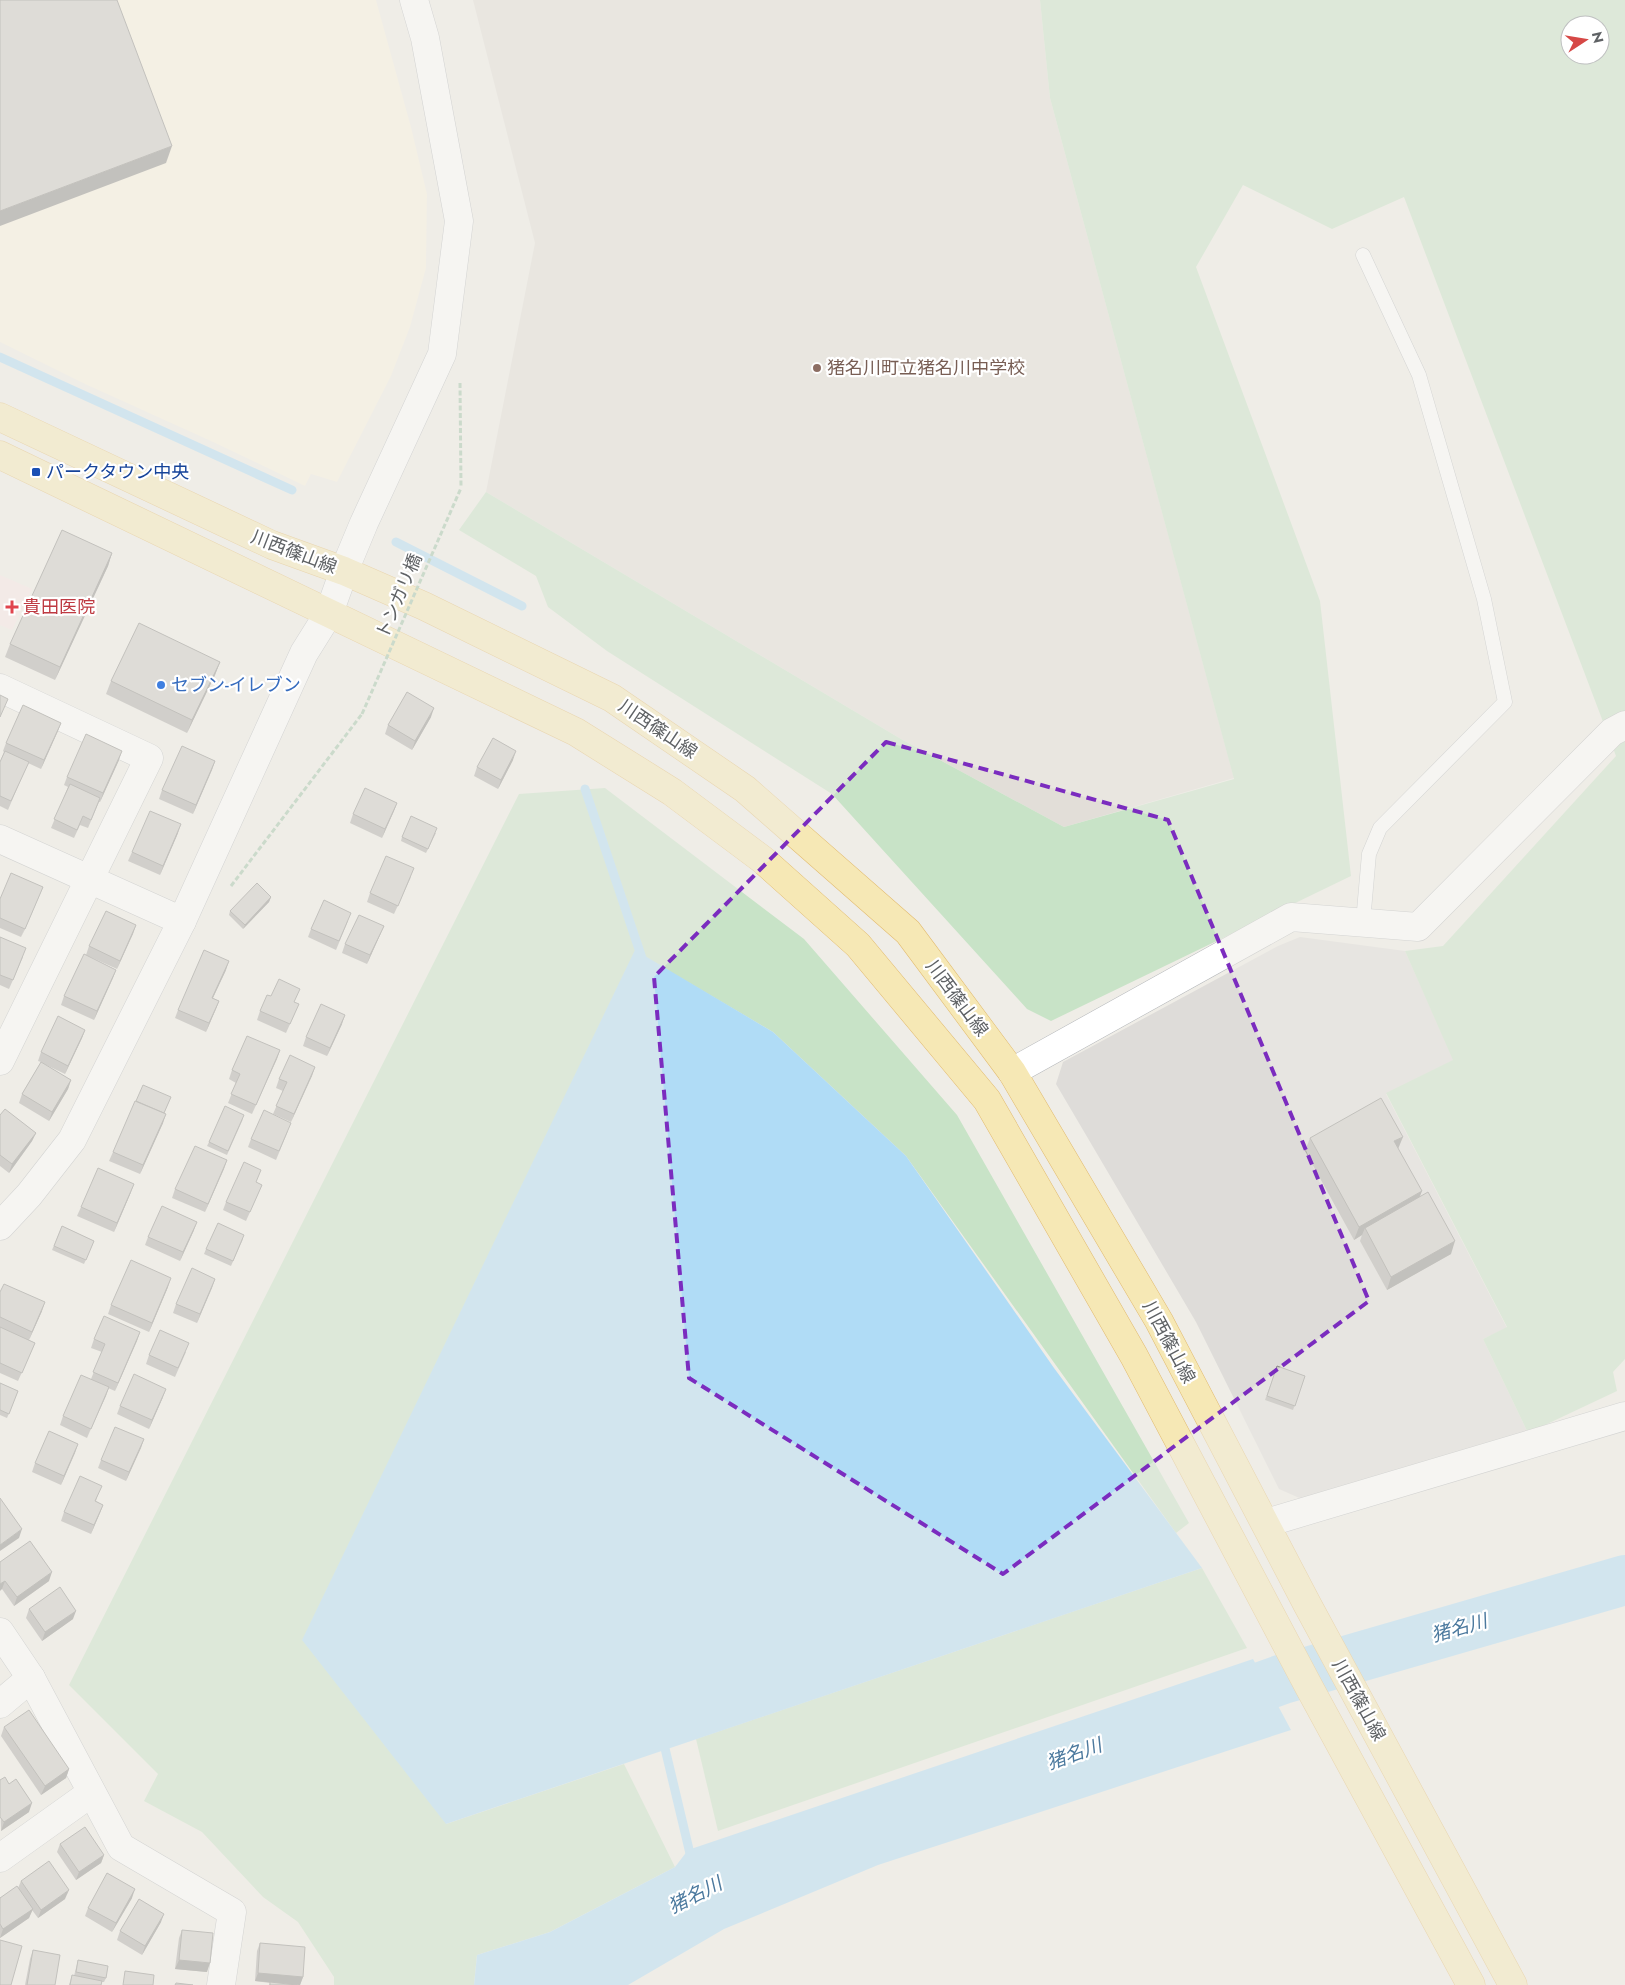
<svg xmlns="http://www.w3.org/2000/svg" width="1625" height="1985" font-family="Jost,'Noto Sans JP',sans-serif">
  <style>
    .commercial { fill: #faf3e1 }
    .industrial { fill: #dedcd9 }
    .education { fill: #e2ded8 }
    .medical { fill: #f9e7e6 }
    .green { fill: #c8e3c7; fill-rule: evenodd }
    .water { fill: #b0dcf6 }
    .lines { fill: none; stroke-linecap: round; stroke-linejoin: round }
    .stream { stroke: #b0dcf6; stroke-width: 9 }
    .river { stroke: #b0dcf6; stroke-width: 50 }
    .lane-casing { stroke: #b4b7ba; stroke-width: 15 }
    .street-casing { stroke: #b4b7ba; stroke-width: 29 }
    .secondary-casing { stroke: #b3b6ba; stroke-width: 29 }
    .primary-casing { stroke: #e2ba6d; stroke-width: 29 }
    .path { stroke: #a0c4a8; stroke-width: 3; stroke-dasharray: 5 2.5; stroke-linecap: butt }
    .lane { stroke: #fff; stroke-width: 14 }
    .street { stroke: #fff; stroke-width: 28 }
    .secondary { stroke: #fff; stroke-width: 28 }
    .primary { stroke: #f6e8b5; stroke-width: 28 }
    .path-bridge { stroke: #a0c4a8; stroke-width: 3; stroke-dasharray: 5 2.5; stroke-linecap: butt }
    .wall { fill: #aeaca9 }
    .shaded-wall { fill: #8d8c89 }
    .building { fill: #cac8c4; stroke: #8d8c89 }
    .marked { fill: none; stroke: #7b2cbf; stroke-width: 4; stroke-dasharray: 10 6; stroke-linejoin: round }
    .education-dot { fill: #8d6e63; stroke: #fff; stroke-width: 2 }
    .transit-dot { fill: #1a4fb4; stroke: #fff; stroke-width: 2 }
    .health-dot { fill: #e0444e; stroke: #fff; stroke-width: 2 }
    .shop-dot { fill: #3f7fe0; stroke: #fff; stroke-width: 2 }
    .labels { text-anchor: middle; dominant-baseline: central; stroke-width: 4.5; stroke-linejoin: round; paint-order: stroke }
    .education-label { font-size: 18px; fill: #785e54; stroke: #fff; text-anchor: start }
    .transit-label { font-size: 18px; fill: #164399; stroke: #fff; text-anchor: start }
    .street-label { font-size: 18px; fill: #5f6265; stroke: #fff }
    .health-label { font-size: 18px; fill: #be3a42; stroke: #fff; text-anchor: start }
    .shop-label { font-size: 18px; fill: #366cbe; stroke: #fff; text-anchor: start }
    .water-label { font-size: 19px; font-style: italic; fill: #4b799e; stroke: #fff }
  </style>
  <rect width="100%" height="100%" fill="#efede7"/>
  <!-- commercial -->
  <path class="commercial" d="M0,0H376L411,127L427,194L426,268L410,327L391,376L337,482L311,474L305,486L213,442L85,384L0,342Z"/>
  <!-- industrial -->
  <path class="industrial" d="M1300,937L1405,951L1454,1060L1386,1094L1507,1328L1483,1339L1528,1433L1304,1500L1279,1489L1196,1322L1056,1084L1063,1062L1278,946Z"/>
  <!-- education -->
  <path class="education" d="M473,0H1040L1050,98L1234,778L1064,827L901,739L486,492L535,243Z"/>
  <!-- medical -->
  <path class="medical" d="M0,575L32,589L12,630L0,625Z"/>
  <!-- green -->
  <g class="green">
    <path d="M1040,0H1625V1359L1613,1372L1617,1391L1528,1433L1483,1339L1507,1327L1386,1093L1453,1060L1405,951L1443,946L1616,756L1404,197L1332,229L1243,185L1196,267L1320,601L1351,876L1051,1021L1027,1009L832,794L607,651L548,607L536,576L459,530L486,492L901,739L1064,827L1234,779L1050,98ZM1570,25H1600V55H1570Z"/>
    <path d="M605,788L804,939L957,1115L1189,1523L1176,1533L906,1156L773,1032L635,951L446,1824L624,1764L675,1867L550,1932L477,1955L474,1985H334V1977L298,1922L263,1897L202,1832L144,1801L158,1774L69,1685L519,794Z"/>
    <path d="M1202,1568L1247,1648L718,1831L696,1739Z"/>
  </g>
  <!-- water -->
  <g class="water">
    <path d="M635,950L773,1032L906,1156L1054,1368L1202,1568L446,1824L302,1640Z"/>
    <path d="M1253,1659L1291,1730L878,1865L724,1929L628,1985H474L477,1955L550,1932L675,1867L688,1850Z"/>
  </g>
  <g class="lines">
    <!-- stream -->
    <g class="stream">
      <path d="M0,357L292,490"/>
      <path d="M396,542L522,606"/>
      <path d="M585,789L644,964"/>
      <path d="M663,1740L692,1862"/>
    </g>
    <!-- river -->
    <path class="river" d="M1202,1708L1283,1679L1625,1580"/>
    <defs>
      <path id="lane" d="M1363,922L1369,854L1380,828L1505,702L1484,599L1419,375L1363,255"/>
      <g id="street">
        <path d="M0,688L149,758L0,1061"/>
        <path d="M0,839L182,921"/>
        <path d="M1012,1072L1291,917L1418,927L1612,732L1625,725"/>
        <path d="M1266,1523L1625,1416"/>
        <path d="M0,1632L31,1678L121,1847L232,1912L221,1985"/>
        <path d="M0,1704L31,1678"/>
        <path d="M0,1858L91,1793"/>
      </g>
      <path id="secondary" d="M0,1226L29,1195L72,1140L182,921L304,653L329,613L344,571L364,523L442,354L459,221L425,38L414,0"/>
      <g id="primary">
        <path d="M0,417L272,545L344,571L424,606L612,698L745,789L908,932L1012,1072L1159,1321L1307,1604L1513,1985"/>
        <path d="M0,455L576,732L672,792L763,860L858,945L987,1100L1134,1356L1309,1687L1471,1985"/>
      </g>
    </defs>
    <!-- lane casing -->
    <use href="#lane" class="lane-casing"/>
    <!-- street casing -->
    <use href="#street" class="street-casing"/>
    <!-- secondary casing -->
    <use href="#secondary" class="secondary-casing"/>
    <!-- primary casing -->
    <use href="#primary" class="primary-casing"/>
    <!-- path -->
    <g class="path">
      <path d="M460,383L461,488"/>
      <path d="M231,886L362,714"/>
    </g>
    <!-- lane -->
    <use href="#lane" class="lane"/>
    <!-- street -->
    <use href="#street" class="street"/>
    <!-- secondary -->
    <use href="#secondary" class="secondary"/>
    <!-- primary -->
    <use href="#primary" class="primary"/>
    <!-- path-bridge -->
    <path class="path-bridge" d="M362,714L461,488"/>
  </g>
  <!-- wall -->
  <g class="wall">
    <path d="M112,553L108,566L55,680L5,657L10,644Z"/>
    <path d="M220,662L215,675L187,733L106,694L111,681Z"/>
    <path d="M431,717L412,750L385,734L388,725Z"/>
    <path d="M61,723L41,769L28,763L8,810L0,806V762L4,752L3,751L6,743Z"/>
    <path d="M119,760L100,802H99L88,828L80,825L74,838L51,828L68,787L64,785L67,777Z"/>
    <path d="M513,760L498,789L474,776L477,767Z"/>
    <path d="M215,761L193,814L159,799L162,790Z"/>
    <path d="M397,803L382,838L350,823L353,814Z"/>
    <path d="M178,833L160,875L128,861L132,852Z"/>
    <path d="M436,833L426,853L401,841L402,837Z"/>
    <path d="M411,877L394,914L367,902L370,893Z"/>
    <path d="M43,887L21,937L0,928V899Z"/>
    <path d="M271,897L269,902L243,929L229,915L230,911Z"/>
    <path d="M348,921L336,950L308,937L311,929Z"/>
    <path d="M136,925L117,969L86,955L89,946Z"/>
    <path d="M384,926L367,964L342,953L345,944Z"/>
    <path d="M0,937L23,957L9,989L0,985Z"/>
    <path d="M116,970L94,1020L61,1005L64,996Z"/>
    <path d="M226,970L213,998L219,1001L206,1032L175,1018L178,1010Z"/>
    <path d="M271,996L295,1003V1013L286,1033L257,1020L260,1011Z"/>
    <path d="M342,1024L327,1056L303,1046L306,1037Z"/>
    <path d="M85,1030L82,1038L65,1074L44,1064L71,1080L68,1089L49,1121L19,1103L22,1094L41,1062L38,1061L41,1052Z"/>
    <path d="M280,1050L252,1114L228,1103L236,1083L229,1079L232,1070Z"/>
    <path d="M315,1067L291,1122L273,1114L283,1091L276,1088L279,1079Z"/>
    <path d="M171,1097L164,1113L163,1123L140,1174L109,1161L113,1152Z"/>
    <path d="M0,1115L36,1133L32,1141L9,1173L0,1166Z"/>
    <path d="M243,1119L227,1155L207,1146L209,1142Z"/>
    <path d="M288,1131L276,1160L248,1147L251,1139Z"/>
    <path d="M1310,1138L1398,1149L1420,1197L1451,1254L1387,1290L1360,1241L1362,1235L1354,1240L1305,1151Z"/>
    <path d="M227,1160L205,1212L172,1198L175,1189Z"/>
    <path d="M256,1182L262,1185L246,1221L223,1210L226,1202Z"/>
    <path d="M131,1192L114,1232L77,1216L81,1207Z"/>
    <path d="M62,1226L94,1241L84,1264L52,1250Z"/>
    <path d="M194,1230L180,1261L145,1245L148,1237Z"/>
    <path d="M243,1239L231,1266L204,1254L206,1249Z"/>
    <path d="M215,1279L197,1323L173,1313L176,1304Z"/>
    <path d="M168,1287L149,1332L108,1314L111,1305Z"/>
    <path d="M0,1292L42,1311L29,1340L35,1343L18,1381L0,1373Z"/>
    <path d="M140,1332L115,1391L108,1388L87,1438L60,1425L63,1416L91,1379L102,1352L91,1348L94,1339Z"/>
    <path d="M186,1352L175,1377L146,1364L149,1355Z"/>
    <path d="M1277,1366L1305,1376L1293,1410L1265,1400Z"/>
    <path d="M0,1383L18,1391L7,1418L0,1415Z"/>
    <path d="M163,1397L149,1429L117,1414L120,1406Z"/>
    <path d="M144,1439L126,1481L98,1468L101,1460Z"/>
    <path d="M78,1444L61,1485L32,1472L35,1463Z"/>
    <path d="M98,1494L96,1501L103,1505L91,1534L61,1521L64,1512Z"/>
    <path d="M0,1562L49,1581L14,1606L2,1589Z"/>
    <path d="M29,1609L73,1619L42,1641L26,1618Z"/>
    <path d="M4,1727L69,1769L66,1778L41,1795L1,1736Z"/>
    <path d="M0,1780L9,1784L29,1812L1,1831Z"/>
    <path d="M60,1844L104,1855L101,1863L76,1880L57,1852Z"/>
    <path d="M21,1881L65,1899L38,1918L32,1910L29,1918L0,1938V1898L18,1888Z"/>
    <path d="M132,1898L112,1932L85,1916L88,1908Z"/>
    <path d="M161,1922L142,1955L117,1940L120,1931Z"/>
    <path d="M182,1930L207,1972L175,1969L179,1938Z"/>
    <path d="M260,1943L303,1977L300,1985H269L270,1983L255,1981L257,1951Z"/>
    <path d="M33,1950L55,1985H25L30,1959Z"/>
    <path d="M78,1960L106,1978L104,1982H102L101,1985H69L72,1975L74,1976Z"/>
  </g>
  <!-- shaded-wall -->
  <g class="shaded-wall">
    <path d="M172,146L166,163L0,226V211Z"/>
    <path d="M112,553L108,566L55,680L60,667Z"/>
    <path d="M220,662L215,675L187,733L192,720Z"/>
    <path d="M434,708L431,717L412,750L415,741Z"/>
    <path d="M61,723L58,731L41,769L44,760Z"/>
    <path d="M122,751L119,760L100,802L103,793Z"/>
    <path d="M516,751L513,760L498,789L501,780Z"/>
    <path d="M215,761L212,770L193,814L196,805Z"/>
    <path d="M397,803L394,811L382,838L385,829Z"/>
    <path d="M181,824L178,833L160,875L163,866Z"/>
    <path d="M43,887L39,896L21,937L25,929Z"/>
    <path d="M271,897L269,902L243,929L245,925Z"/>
    <path d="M136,925L133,934L117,969L120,961Z"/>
    <path d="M384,926L380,935L367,964L370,955Z"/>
    <path d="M229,961L226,970L209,1006L212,998Z"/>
    <path d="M116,970L113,978L94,1020L97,1011Z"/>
    <path d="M219,1001L216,1009L206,1032L209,1023Z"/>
    <path d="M345,1015L342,1024L327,1056L330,1048Z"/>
    <path d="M85,1030L82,1038L65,1074L68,1066Z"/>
    <path d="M280,1050L277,1059L252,1114L256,1105Z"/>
    <path d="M315,1067L312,1076L291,1122L294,1114Z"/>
    <path d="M71,1080L68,1089L49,1121L52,1112Z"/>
    <path d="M166,1114L163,1123L140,1174L143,1165Z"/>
    <path d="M36,1133L32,1141L9,1173L12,1164Z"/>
    <path d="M1403,1137L1398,1149L1394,1141Z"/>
    <path d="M227,1160L224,1169L205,1212L208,1204Z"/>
    <path d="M134,1184L131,1192L114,1232L117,1223Z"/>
    <path d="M1422,1191L1417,1204L1365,1228L1362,1235L1354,1240L1359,1227Z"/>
    <path d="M197,1222L194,1230L180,1261L183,1252Z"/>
    <path d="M1455,1241L1451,1254L1387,1290L1391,1277Z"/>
    <path d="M171,1278L168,1287L149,1332L152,1323Z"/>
    <path d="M215,1279L212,1288L197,1323L200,1314Z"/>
    <path d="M45,1302L42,1311L29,1340L32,1332Z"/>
    <path d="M140,1332L137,1341L115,1391L118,1383Z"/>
    <path d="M109,1387L106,1396L87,1438L91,1429Z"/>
    <path d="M166,1389L163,1397L149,1429L152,1420Z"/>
    <path d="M144,1439L141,1448L126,1481L129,1472Z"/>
    <path d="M78,1444L75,1453L61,1485L64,1476Z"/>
    <path d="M103,1505L100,1513L91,1534L94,1525Z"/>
    <path d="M22,1529L19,1538L0,1551V1545Z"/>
    <path d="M52,1572L49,1581L14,1606L17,1597Z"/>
    <path d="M5,1581L2,1589L0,1591V1584Z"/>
    <path d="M76,1611L73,1619L42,1641L45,1632Z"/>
    <path d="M69,1769L66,1778L41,1795L45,1786Z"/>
    <path d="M32,1803L29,1812L1,1831L4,1822Z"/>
    <path d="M104,1855L101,1863L76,1880L79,1872Z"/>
    <path d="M135,1889L132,1898L112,1932L116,1923Z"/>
    <path d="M69,1890L65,1899L38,1918L41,1910Z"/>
    <path d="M33,1909L29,1918L0,1938L3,1929Z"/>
    <path d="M164,1914L161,1922L142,1955L145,1946Z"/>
    <path d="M179,1960L210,1963L207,1972L175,1969Z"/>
    <path d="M258,1973L303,1977L300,1985L255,1981Z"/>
  </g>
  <!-- building -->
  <g class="building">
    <path d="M0,0H117L172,146L0,211Z"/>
    <path d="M62,530L112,553L60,667L10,644Z"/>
    <path d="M139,623L220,662L192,720L111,681Z"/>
    <path d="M407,692L434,708L415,741L388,725Z"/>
    <path d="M0,695L8,699L0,717Z"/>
    <path d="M23,705L61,723L44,760L6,743Z"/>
    <path d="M86,734L122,751L103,793L67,777Z"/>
    <path d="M493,738L516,751L501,780L477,767Z"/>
    <path d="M182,746L215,761L196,805L162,790Z"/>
    <path d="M5,751L29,762L11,801L0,796V762Z"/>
    <path d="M70,784L100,798L91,820L83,816L77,830L54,819Z"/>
    <path d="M365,788L397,803L385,829L353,814Z"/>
    <path d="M150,811L181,824L163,866L132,852Z"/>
    <path d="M411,816L437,828L428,849L402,837Z"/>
    <path d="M386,856L414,868L398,906L370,893Z"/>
    <path d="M11,873L43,887L25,929L0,918V899Z"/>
    <path d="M257,883L271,897L245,925L230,911Z"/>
    <path d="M324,900L351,913L339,941L311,929Z"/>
    <path d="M106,911L136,925L120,961L89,946Z"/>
    <path d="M359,915L384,926L370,955L345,944Z"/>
    <path d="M0,937L26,948L13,980L0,975Z"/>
    <path d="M204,950L229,961L212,998L219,1001L209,1023L178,1010Z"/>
    <path d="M84,954L116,970L97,1011L64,996Z"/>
    <path d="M279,979L300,989L294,1002L299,1004L290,1024L260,1011L267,995L271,996Z"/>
    <path d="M321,1004L345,1015L330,1048L306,1037Z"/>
    <path d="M58,1016L85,1030L68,1066L41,1052Z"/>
    <path d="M247,1036L280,1050L256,1105L231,1094L240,1074L232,1070Z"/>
    <path d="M290,1055L315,1067L294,1114L276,1106L287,1082L279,1079Z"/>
    <path d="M41,1062L71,1080L52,1112L22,1094Z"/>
    <path d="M143,1085L171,1097L164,1113L136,1101Z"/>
    <path d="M1381,1098L1403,1137L1394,1141L1422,1191L1359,1227L1310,1138Z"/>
    <path d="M135,1101L166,1114L143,1165L113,1152Z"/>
    <path d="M225,1106L244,1115L228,1151L209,1142Z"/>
    <path d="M5,1109L36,1133L12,1164L0,1155V1115Z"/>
    <path d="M264,1110L291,1123L279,1151L251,1139Z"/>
    <path d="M195,1146L227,1160L208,1204L175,1189Z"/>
    <path d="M244,1162L261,1170L256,1182L262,1185L250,1212L226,1202Z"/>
    <path d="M98,1168L134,1184L117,1223L81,1207Z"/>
    <path d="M1428,1192L1455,1241L1391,1277L1365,1228Z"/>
    <path d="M162,1206L197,1222L183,1252L148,1237Z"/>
    <path d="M218,1223L244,1235L233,1261L206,1249Z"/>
    <path d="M62,1226L94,1241L86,1260L54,1246Z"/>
    <path d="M131,1260L171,1278L152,1323L111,1305Z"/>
    <path d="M192,1268L215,1279L200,1314L176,1304Z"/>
    <path d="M4,1284L45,1302L32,1332L0,1317V1292Z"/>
    <path d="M104,1316L140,1332L118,1383L93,1372L105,1344L94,1339Z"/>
    <path d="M0,1327L35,1343L22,1373L0,1363Z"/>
    <path d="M160,1330L189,1343L178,1368L149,1355Z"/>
    <path d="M1277,1366L1305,1376L1295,1406L1267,1396Z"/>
    <path d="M134,1374L166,1389L152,1420L120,1406Z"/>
    <path d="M81,1375L109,1387L91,1429L63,1416Z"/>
    <path d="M0,1383L18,1391L9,1414L0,1410Z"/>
    <path d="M115,1427L144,1439L129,1472L101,1460Z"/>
    <path d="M49,1431L78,1444L64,1476L35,1463Z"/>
    <path d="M80,1476L102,1486L95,1501L103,1505L94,1525L64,1512Z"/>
    <path d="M0,1498L22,1529L0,1545Z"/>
    <path d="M30,1541L52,1572L17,1597L5,1581L0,1584V1562Z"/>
    <path d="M60,1587L76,1611L45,1632L29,1609Z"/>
    <path d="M29,1710L69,1769L45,1786L4,1727Z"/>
    <path d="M5,1777L9,1784L16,1779L32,1803L4,1822L0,1817V1780Z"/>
    <path d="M85,1827L104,1855L79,1872L60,1844Z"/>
    <path d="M49,1861L69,1890L41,1910L21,1881Z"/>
    <path d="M107,1873L135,1889L116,1923L88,1908Z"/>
    <path d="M17,1886L33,1909L3,1929L0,1924V1898Z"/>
    <path d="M139,1899L164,1914L145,1946L120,1931Z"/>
    <path d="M182,1930L213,1933L210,1963L179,1960Z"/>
    <path d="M0,1940L22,1946L11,1985H0Z"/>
    <path d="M260,1943L305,1947L303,1977L258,1973Z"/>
    <path d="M33,1950L60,1955L55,1985H27Z"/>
    <path d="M78,1960L108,1966L106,1978L76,1972Z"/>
    <path d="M125,1971L154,1975L153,1985H123Z"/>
    <path d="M72,1975L102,1981L101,1985H70Z"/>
    <path d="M270,1982L297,1985H270Z"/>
    <path d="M176,1983L193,1985H175Z"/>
  </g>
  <!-- marked area -->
  <path d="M0 0H1625V1985H0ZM886,742L1168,820L1369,1301L1003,1574L689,1378L654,977Z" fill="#efede7" fill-opacity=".55" fill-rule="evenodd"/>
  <path class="marked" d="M886,742L1168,820L1369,1301L1003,1574L689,1378L654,977Z"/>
  <!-- markers -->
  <circle class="education-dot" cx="817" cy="368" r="5"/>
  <rect class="transit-dot" x="31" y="467" width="10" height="10" rx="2.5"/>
  <path class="health-dot" d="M9.5 599.5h5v5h5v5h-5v5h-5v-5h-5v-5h5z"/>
  <circle class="shop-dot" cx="161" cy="685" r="5"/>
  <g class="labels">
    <!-- education labels -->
    <g class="education-label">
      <text x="827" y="368">猪名川町立猪名川中学校</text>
    </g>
    <!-- transit labels -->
    <g class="transit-label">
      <text x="46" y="472">パークタウン中央</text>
    </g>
    <!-- street labels -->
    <g class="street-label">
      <text transform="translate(294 552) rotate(21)">川西篠山線</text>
      <text transform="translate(399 596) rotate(-67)">トンガリ橋</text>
      <text transform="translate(658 729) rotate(34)">川西篠山線</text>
      <text transform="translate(957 998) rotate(53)">川西篠山線</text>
      <text transform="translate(1169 1342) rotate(62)">川西篠山線</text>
      <text transform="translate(1359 1700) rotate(61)">川西篠山線</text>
    </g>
    <!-- health labels -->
    <g class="health-label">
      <text x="23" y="607">貴田医院</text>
    </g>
    <!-- shop labels -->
    <g class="shop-label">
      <text x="171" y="685">セブン-イレブン</text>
    </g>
    <!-- water labels -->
    <g class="water-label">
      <text transform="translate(1459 1628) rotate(-16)">猪名川</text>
      <text transform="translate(1074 1754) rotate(-20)">猪名川</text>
      <text transform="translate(695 1895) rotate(-27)">猪名川</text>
    </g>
  </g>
  <!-- north arrow -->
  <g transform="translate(1585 40) rotate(78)"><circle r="24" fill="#ffffff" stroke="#bfc0c1"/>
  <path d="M0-4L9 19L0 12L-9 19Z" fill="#d64846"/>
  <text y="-8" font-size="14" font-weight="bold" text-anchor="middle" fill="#5f6265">N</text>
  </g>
</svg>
